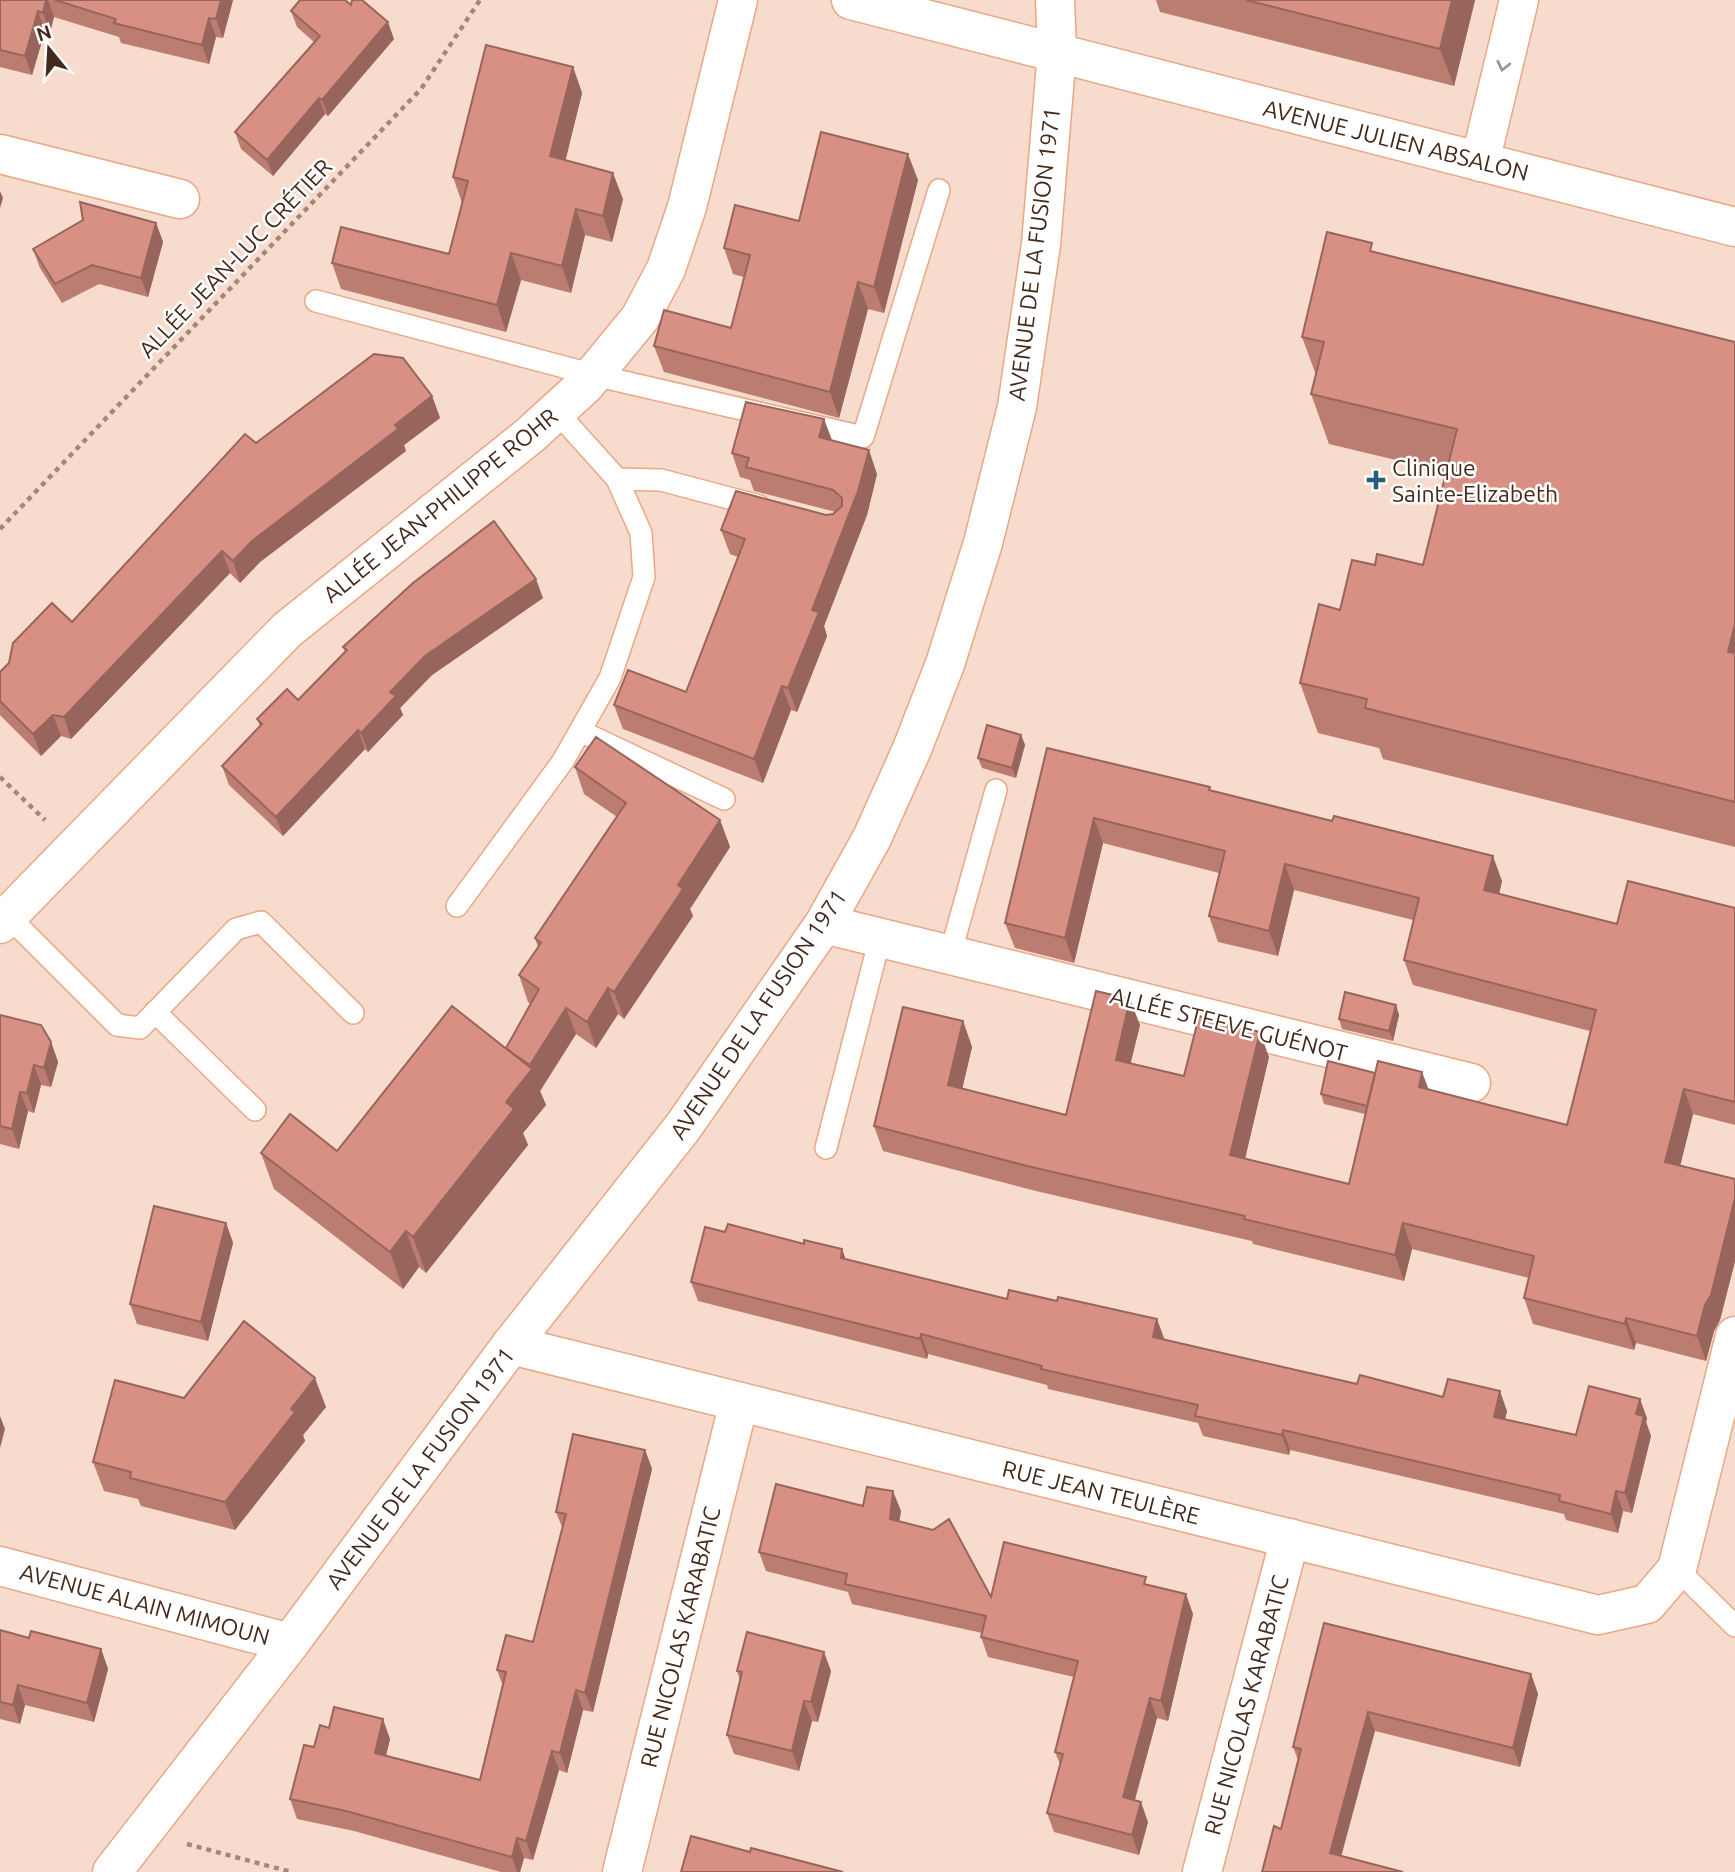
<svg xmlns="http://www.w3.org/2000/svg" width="1735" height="1872" font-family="Ubuntu,sans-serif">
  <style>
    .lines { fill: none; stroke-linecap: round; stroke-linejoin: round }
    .lane-casing { stroke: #e9a884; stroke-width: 24 }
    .street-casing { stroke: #e9a884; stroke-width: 41 }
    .path { stroke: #a3887a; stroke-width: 4.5; stroke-dasharray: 5 5; stroke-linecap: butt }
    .lane { stroke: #fff; stroke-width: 21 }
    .street { stroke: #fff; stroke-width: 38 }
    .wall { fill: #bb7c72 }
    .shaded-wall { fill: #98655c }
    .building { fill: #d99084; stroke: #98655c; stroke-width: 2 }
    .oneway { stroke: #a1948d }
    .poi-dot { fill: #245e77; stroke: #fff; stroke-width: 2.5 }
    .labels { text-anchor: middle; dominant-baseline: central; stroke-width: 5; stroke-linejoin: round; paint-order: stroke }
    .street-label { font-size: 23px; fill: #432a1b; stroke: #fff }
    .poi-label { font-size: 23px; fill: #432a1b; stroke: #fff; text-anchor: start }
  </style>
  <rect width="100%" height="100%" fill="#f7dbcd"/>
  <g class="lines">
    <defs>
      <g id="lane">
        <path d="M316,301L594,375L863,437L939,190"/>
        <path d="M617,479L661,480L759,506"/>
        <path d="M580,731L724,799"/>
        <path d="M457,906L563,761L610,678L644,577L641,533L617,479L556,411"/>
        <path d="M8,916L117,1025L140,1028L236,929L261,922L353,1013"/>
        <path d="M950,955L996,790"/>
        <path d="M155,1012L255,1110"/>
        <path d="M826,1148L880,938"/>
        <path d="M1677,1569L1735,1626"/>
      </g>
      <g id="street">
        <path d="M851,0L1735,227"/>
        <path d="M0,154L180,199"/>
        <path d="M1480,162L1519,0"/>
        <path d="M0,924L287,630L529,436L585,385L640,318L666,269L687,207L738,0"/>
        <path d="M824,924L1471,1083"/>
        <path d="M511,1345L1598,1615L1647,1604L1677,1569L1735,1336"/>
        <path d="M0,1566L290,1643"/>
        <path d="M112,1872L290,1643L511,1345L683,1127L824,924L872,838L912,749L945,664L983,543L1017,407L1041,244L1057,52L1055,0"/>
        <path d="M622,1872L739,1402"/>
        <path d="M1202,1872L1290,1538"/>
      </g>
    </defs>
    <!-- lane casing -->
    <use href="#lane" class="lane-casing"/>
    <!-- street casing -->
    <use href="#street" class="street-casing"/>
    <!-- path -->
    <g class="path">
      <path d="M0,529L421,89L480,0"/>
      <path d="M0,777L45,820"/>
      <path d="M187,1844L291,1872"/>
    </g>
    <!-- lane -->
    <use href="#lane" class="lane"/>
    <!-- street -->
    <use href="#street" class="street"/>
  </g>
  <!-- wall -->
  <g class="wall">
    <path d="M0,0H233L223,38L216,37L209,64L121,43L119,37L54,17L50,32L45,31L32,75L0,67Z"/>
    <path d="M1156,0H1475L1454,86L1160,12Z"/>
    <path d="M291,11L394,39L328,116L325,114L273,176L241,149L235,132L314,42L297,27Z"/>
    <path d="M573,67L582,93L565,160L623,199L612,242L585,235L571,293L521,280L506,332L341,289L332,263L449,254L462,203L453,177Z"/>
    <path d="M918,180L884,313L868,309L839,418L664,372L654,346L731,328L744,277L733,274L724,248Z"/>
    <path d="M156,223L163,242L148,297L99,284L62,303L40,268L33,249Z"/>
    <path d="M1375,252L1735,342V847L1383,759L1379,748L1318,733L1300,683L1340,610L1375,565H1423L1446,472L1329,444L1311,394L1316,375L1302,337Z"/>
    <path d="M432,396L440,418L404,445L406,451L260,562L240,583L230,573L71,739L61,736L41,756L0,715V672L72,622L256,443Z"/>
    <path d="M824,419L832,441L877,474L867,515L824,626L827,636L797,712L791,710L763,783L623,729L614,705L686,692L738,557L730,554L721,530L833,514L836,512L754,491L750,480L740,477L732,453Z"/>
    <path d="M543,598L432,675L400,708L403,715L368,752L365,749L283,836L229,785L222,766L260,726L257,719L298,700L345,652L343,647Z"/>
    <path d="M1021,735L1025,745L1016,778L982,768L978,758Z"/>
    <path d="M1047,748L1211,791L1502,881L1499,894L1617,924L1735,908V1125L1693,1114L1680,1165L1735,1179V1261L1720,1320L1714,1331L1706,1361L1636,1343L1634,1350L1533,1324L1524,1298L1529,1278L1412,1249L1404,1281L1253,1244L1252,1241L1036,1191L883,1151L874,1126L963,1021L972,1047L962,1089L1066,1115L1140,1025L1130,1064L1184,1076L1269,1057L1245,1158L1349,1184L1365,1114L1324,1104L1321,1094L1429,1090L1567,1125L1590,1031L1413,985L1404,960L1413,920L1294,890L1278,956L1218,942L1209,916L1219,873L1103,843L1074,963L1015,948L1005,923Z"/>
    <path d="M575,767L720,820L730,847L690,909L693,916L624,1019L618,1014L596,1048L576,1034L540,1091L546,1105L523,1133L528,1145L426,1273L419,1267L403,1289L274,1189L261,1153L337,1151L506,1048L531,1004L528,1002L519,975L538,947L535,938L617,817L584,794Z"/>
    <path d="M1396,1005L1399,1015L1393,1041L1342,1029L1339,1019Z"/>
    <path d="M0,1015L51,1042L58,1062L51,1087L41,1085L34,1113L28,1111L19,1149L0,1144Z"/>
    <path d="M226,1223L233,1243L208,1341L137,1324L130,1304Z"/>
    <path d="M725,1232L842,1249L846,1260L1164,1338V1339L1357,1384L1443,1397L1507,1411L1505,1419L1576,1435L1647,1418L1646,1422L1651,1436L1632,1513L1623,1511L1618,1533L1566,1520L1564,1514L1290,1450L1289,1455L1203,1436L1198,1423L1048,1389L1047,1385L928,1354L927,1359L698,1301L691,1282Z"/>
    <path d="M184,1398L326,1407L303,1435L305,1441L235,1530L141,1506L138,1499L104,1491L93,1462Z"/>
    <path d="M645,1450L652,1469L593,1712L583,1710L567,1773L559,1770L533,1860L524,1858L520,1872H501L354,1831L297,1819L290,1799L314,1747L390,1739L386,1755L480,1780L503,1686L497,1670L533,1642L562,1527L556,1512Z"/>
    <path d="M863,1506L901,1511L899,1521L991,1597L1149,1585L1193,1614L1168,1721L1157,1718L1135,1800L1148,1822L1139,1855L1054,1832L1047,1813L1060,1764L1055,1752L1074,1677L988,1657L981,1637L982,1633L852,1604L848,1592L766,1571L759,1552Z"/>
    <path d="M1324,1623L1531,1674L1538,1694L1520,1767L1375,1731L1262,1872L1281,1829L1298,1760L1293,1747Z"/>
    <path d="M0,1630L29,1638L101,1649L108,1669L94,1722L25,1705L20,1724L0,1719Z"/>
    <path d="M737,1671H831L818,1722L812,1721L799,1771L734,1754L727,1735L740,1680Z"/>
  </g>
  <!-- shaded-wall -->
  <g class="shaded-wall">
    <path d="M46,0H48L54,17L50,32L43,13Z"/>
    <path d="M221,0H233L223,38L216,19Z"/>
    <path d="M1452,0H1475L1454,86L1440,49Z"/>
    <path d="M38,11L45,31L32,75L25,56Z"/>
    <path d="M209,18L216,37L209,64L202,45Z"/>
    <path d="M388,22L394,39L328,116L322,100Z"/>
    <path d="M573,67L582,93L560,183L550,156Z"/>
    <path d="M319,98L325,114L273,176L267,160Z"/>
    <path d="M908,154L918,180L884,313L874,287Z"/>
    <path d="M613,173L623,199L612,242L603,216Z"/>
    <path d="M0,191L3,198L0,208Z"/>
    <path d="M576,209L585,235L571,293L562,266Z"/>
    <path d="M156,223L163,242L148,297L141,278Z"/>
    <path d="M511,253L521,280L506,332L497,305Z"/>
    <path d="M858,282L868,309L839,418L830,392Z"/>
    <path d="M432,396L440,418L404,445L406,451L260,562L240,583L233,561L252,541L395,425Z"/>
    <path d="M824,419L833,443L819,437Z"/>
    <path d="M869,450L877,474L867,515L824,626L827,636L797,712L788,688L812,610Z"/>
    <path d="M222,551L230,573L71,739L64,717Z"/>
    <path d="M536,579L543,598L432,675L400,708L403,715L368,752L361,733L390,692L425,656Z"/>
    <path d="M1735,624V670L1728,652Z"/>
    <path d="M782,686L791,710L763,783L754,759Z"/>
    <path d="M53,715L61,736L41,756L33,734Z"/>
    <path d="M358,730L365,749L283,836L276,817Z"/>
    <path d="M1021,735L1025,745L1016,778L1012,768Z"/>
    <path d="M1094,818L1103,843L1074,963L1065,938Z"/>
    <path d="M720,820L730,847L690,909L693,916L624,1019L614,992L678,885Z"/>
    <path d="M1493,856L1502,881L1494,916L1484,890Z"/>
    <path d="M1285,864L1294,890L1278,956L1269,931Z"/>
    <path d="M608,988L618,1014L596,1048L587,1022Z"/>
    <path d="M1130,999L1140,1025L1125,1086L1116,1060Z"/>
    <path d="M1396,1005L1399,1015L1393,1041L1389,1031Z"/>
    <path d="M566,1008L576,1034L540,1091L546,1105L523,1133L528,1145L426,1273L413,1237L506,1102L532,1069L530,1065Z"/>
    <path d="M963,1021L972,1047L957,1111L948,1085Z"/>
    <path d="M1260,1032L1269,1057L1240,1180L1230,1155Z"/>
    <path d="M51,1042L58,1062L51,1087L44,1068Z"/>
    <path d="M34,1065L41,1085L34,1113L27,1093Z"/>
    <path d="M1422,1072L1432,1098L1419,1087Z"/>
    <path d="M1684,1089L1693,1114L1675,1187L1665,1162Z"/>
    <path d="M20,1092L28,1111L19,1149L12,1129Z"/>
    <path d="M1735,1198V1261L1720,1320L1714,1331L1706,1361L1697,1336Z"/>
    <path d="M226,1223L233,1243L208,1341L201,1322Z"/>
    <path d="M1403,1223L1412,1249L1404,1281L1395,1255Z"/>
    <path d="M406,1231L419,1267L403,1289L390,1252Z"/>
    <path d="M842,1249L849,1269L841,1258Z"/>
    <path d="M1626,1318L1636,1343L1634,1350L1625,1324Z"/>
    <path d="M1157,1319L1164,1338L1160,1356L1153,1337Z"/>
    <path d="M921,1334L928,1354L927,1359L920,1339Z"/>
    <path d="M315,1378L326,1407L303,1435L305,1441L235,1530L225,1502L291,1409Z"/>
    <path d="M1500,1391L1507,1411L1501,1436L1494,1417Z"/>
    <path d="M1640,1399L1647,1418L1646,1422L1651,1436L1632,1513L1625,1493L1636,1414Z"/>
    <path d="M0,1416L5,1429L0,1448Z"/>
    <path d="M1283,1430L1290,1450L1289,1455L1282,1435Z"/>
    <path d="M645,1450L652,1469L593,1712L585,1693Z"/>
    <path d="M893,1491L901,1511L897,1538L890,1519Z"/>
    <path d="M1616,1491L1623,1511L1618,1533L1611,1514Z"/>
    <path d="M1186,1594L1193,1614L1168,1721L1161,1701Z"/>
    <path d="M101,1649L108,1669L94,1722L87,1703Z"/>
    <path d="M824,1652L831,1671L818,1722L811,1702Z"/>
    <path d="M1531,1674L1538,1694L1520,1767L1513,1748Z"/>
    <path d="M18,1685L25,1705L20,1724L13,1705Z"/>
    <path d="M576,1690L583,1710L567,1773L560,1753Z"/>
    <path d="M1150,1698L1157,1718L1130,1817L1123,1797Z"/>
    <path d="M804,1701L812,1721L799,1771L792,1751Z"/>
    <path d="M1368,1712L1375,1731L1337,1872L1330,1853Z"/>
    <path d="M383,1719L390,1739L382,1772L375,1753Z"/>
    <path d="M552,1751L559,1770L533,1860L526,1841Z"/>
    <path d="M1141,1802L1148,1822L1139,1855L1132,1835Z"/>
    <path d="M517,1838L524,1858L520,1872H517L512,1857Z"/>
  </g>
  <!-- building -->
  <g class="building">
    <path d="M0,0H46L43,13L38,11L25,56L0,50Z"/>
    <path d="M55,0H221L216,19L209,18L202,45L114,23L116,19Z"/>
    <path d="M300,0H345L351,5L352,0H362L388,22L322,100L319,98L267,160L235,132L320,36L291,11Z"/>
    <path d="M1246,0H1452L1440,49Z"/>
    <path d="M486,45L573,67L550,156L613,173L603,216L576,209L562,266L511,253L497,305L332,263L341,227L449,254L468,181L453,177Z"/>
    <path d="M821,132L908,154L874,287L858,282L830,392L654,346L664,310L731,328L750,255L724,248L735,205L799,221Z"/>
    <path d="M80,202L156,223L141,278L92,265L55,284L33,249L83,220Z"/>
    <path d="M1327,232L1372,243L1370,251L1735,342V624L1728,652L1735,653V802L1365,708L1367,699L1300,683L1319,604L1340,610L1352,560L1375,565L1377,554L1423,565L1457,429L1311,394L1324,342L1302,337Z"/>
    <path d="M374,354L403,358L432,396L395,425L398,429L252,541L233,561L222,551L64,717L53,715L33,734L0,701V672L9,663L13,643L52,603L72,622L245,434L256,443Z"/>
    <path d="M746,402L824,419L819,437L869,450L858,491L812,610L819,612L788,688L782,686L754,759L614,705L628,670L686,692L745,539L721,530L736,491L826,515L833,514L842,506V498L833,490L746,467L749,458L732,453Z"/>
    <path d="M494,521L536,579L425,656L390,692L396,696L361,733L358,730L276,817L222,766L262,724L257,719L287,689L298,700L347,650L343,647L413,583Z"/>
    <path d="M987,725L1021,735L1012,768L978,758Z"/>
    <path d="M596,737L720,820L678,885L683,889L614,992L608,988L587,1022L566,1008L530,1065L515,1055L506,1048L539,989L519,975L541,943L535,938L626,803L575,767Z"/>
    <path d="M1047,748L1210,787L1209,790L1332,821L1334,816L1493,856L1484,890L1617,924L1628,881L1735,908V1102L1684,1089L1665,1162L1735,1179V1198L1711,1295L1705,1305L1697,1336L1626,1318L1625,1324L1524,1298L1534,1256L1403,1223L1395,1255L1244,1219L1245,1216L1027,1166L874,1126L903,1007L963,1021L948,1085L1066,1115L1096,991L1130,999L1116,1060L1184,1076L1199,1016L1260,1032L1230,1155L1349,1184L1378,1061L1422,1072L1419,1087L1567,1125L1596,1010L1404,960L1419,898L1285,864L1269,931L1209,916L1225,851L1094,818L1065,938L1005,923Z"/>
    <path d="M1345,992L1396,1005L1389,1031L1339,1019Z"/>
    <path d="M452,1006L532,1069L506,1102L514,1109L413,1237L406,1231L390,1252L261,1153L290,1114L337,1151Z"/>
    <path d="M0,1015L41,1025L51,1042L44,1068L34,1065L27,1093L20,1092L12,1129L0,1126Z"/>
    <path d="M1328,1061L1375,1073L1367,1106L1321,1094Z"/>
    <path d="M154,1206L226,1223L201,1322L130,1304Z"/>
    <path d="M728,1224L804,1244V1240L842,1249L841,1258L1007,1299L1009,1290L1057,1301L1058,1297L1157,1319L1153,1337L1357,1384L1360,1375L1443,1397L1448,1379L1500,1391L1494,1417L1576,1435L1589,1386L1640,1399L1636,1414L1644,1416L1625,1493L1616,1491L1611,1514L1559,1501L1560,1495L1283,1430L1282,1435L1195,1416L1198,1405L1041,1369L1042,1366L921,1334L920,1339L691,1282L705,1227L725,1232Z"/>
    <path d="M244,1321L315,1378L291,1409L295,1412L225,1502L130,1478L131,1472L93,1462L115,1380L184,1398Z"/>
    <path d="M573,1434L645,1450L585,1693L576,1690L560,1753L552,1751L526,1841L517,1838L512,1857L346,1811L290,1799L304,1745L314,1747L320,1725L329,1728L334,1707L383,1719L375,1753L480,1780L506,1672L497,1670L506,1635L533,1642L566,1514L556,1512Z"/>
    <path d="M776,1484L863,1506L867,1487L893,1491L890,1519L933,1530L949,1519L991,1597L1004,1542L1146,1577L1144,1584L1186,1594L1161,1701L1150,1698L1123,1797L1141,1802L1132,1835L1047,1813L1063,1754L1055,1752L1078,1661L981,1637L986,1616L845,1584L847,1574L759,1552Z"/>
    <path d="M1324,1623L1531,1674L1513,1748L1368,1712L1330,1853L1403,1872H1262L1274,1826L1281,1829L1301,1749L1293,1747Z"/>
    <path d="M0,1630L29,1638L31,1631L101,1649L87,1703L18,1685L13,1705L0,1702Z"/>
    <path d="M747,1632L824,1652L811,1702L804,1701L792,1751L727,1735L742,1672L737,1671Z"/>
    <path d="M691,1836L750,1852L751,1848L843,1872H681Z"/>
  </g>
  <!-- one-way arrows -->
  <defs><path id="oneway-chevron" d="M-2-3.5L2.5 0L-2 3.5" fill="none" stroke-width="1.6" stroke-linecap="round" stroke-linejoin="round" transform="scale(1.75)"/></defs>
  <use class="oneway" href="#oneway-chevron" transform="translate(1503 66) rotate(103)"/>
  <!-- markers -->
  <path class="poi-dot" d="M1372.5 469.5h7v7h7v7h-7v7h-7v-7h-7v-7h7z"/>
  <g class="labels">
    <!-- street labels -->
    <g class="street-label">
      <text transform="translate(1396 140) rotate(14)">AVENUE JULIEN ABSALON</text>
      <text transform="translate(1034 254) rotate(-83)">AVENUE DE LA FUSION 1971</text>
      <text transform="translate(235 258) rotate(-46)">ALLÉE JEAN-LUC CRÉTIER</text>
      <text transform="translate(440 505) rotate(-39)">ALLÉE JEAN-PHILIPPE ROHR</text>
      <text transform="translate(758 1014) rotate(-56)">AVENUE DE LA FUSION 1971</text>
      <text transform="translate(1229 1024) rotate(14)">ALLÉE STEEVE GUÉNOT</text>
      <text transform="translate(420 1468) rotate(-53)">AVENUE DE LA FUSION 1971</text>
      <text transform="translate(1101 1492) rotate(14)">RUE JEAN TEULÈRE</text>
      <text transform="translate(145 1604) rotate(15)">AVENUE ALAIN MIMOUN</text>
      <text transform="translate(680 1637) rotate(-76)">RUE NICOLAS KARABATIC</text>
      <text transform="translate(1246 1705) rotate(-75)">RUE NICOLAS KARABATIC</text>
    </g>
    <!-- poi labels -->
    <g class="poi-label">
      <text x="1392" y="467">Clinique<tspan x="1392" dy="26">Sainte-Elizabeth</tspan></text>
    </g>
  </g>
  <!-- north arrow -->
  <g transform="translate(49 49) rotate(342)" stroke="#ffffff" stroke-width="5" paint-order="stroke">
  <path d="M0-5L12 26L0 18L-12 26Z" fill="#432a1b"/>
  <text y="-10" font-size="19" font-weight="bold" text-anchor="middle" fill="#432a1b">N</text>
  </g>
</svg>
